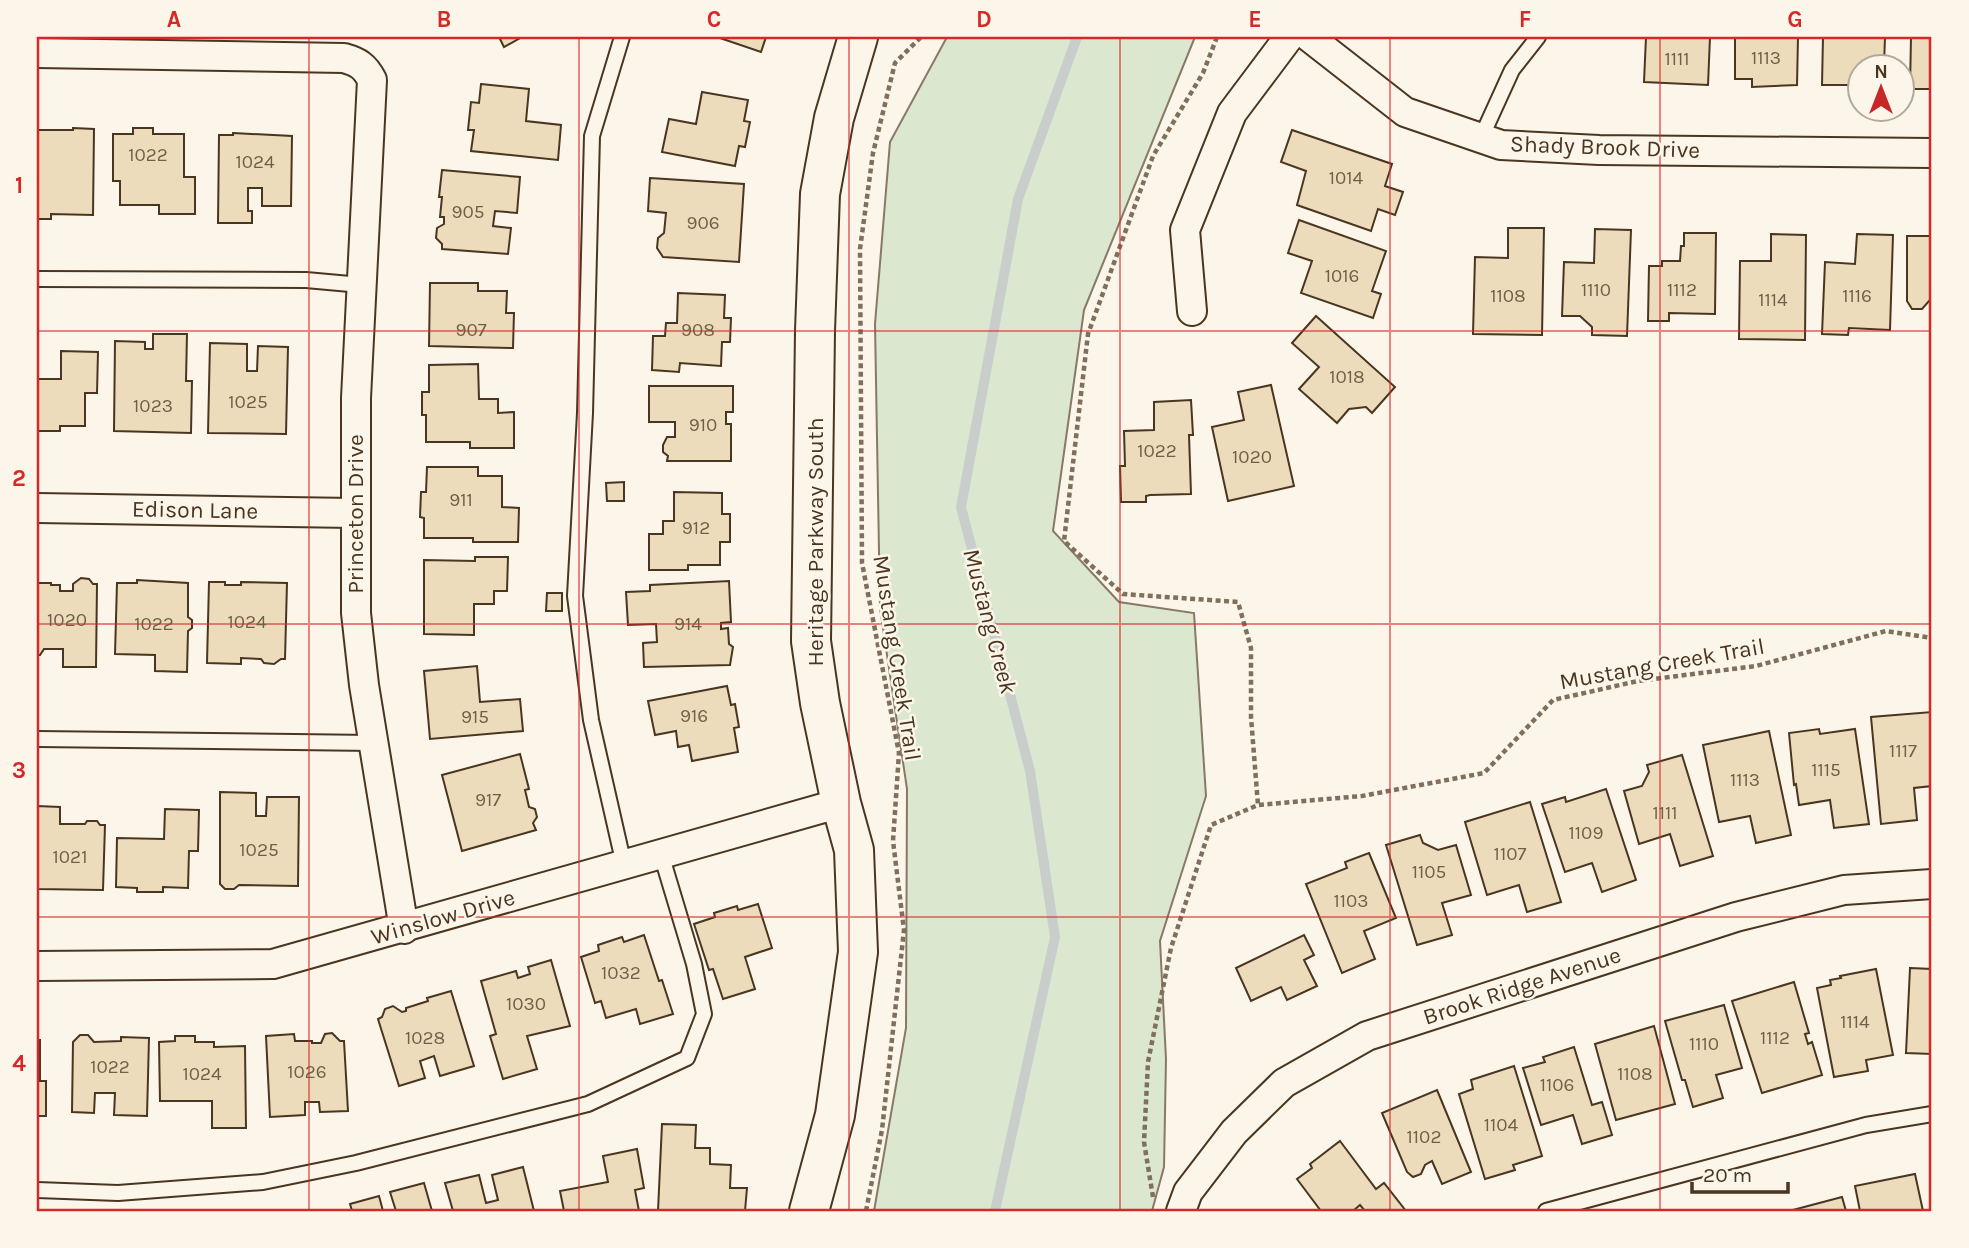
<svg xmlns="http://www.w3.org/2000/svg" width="1969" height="1248" font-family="Karla,sans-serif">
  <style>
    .green { fill: #dce7d0; stroke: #887966; stroke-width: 2 }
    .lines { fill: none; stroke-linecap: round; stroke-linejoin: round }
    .stream { stroke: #c9cecd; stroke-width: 10 }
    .building { fill: #ecdcbc; stroke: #4a3520; stroke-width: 2 }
    .lane-casing { stroke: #4a3520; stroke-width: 18 }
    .street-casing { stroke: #4a3520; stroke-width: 32 }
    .secondary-casing { stroke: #4a3520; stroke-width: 42 }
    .path { stroke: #7f6f5c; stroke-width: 4.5; stroke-dasharray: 5 3.5; stroke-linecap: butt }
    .lane { stroke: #fbf6e9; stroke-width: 14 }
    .street { stroke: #fbf6e9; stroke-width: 28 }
    .secondary { stroke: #fbf6e9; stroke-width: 38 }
    .grid { fill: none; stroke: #d62828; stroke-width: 2; stroke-opacity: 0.55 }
    .labels { text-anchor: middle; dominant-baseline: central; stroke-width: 5; stroke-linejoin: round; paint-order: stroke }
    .number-label { font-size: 19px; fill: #725f47 }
    .street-label { font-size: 23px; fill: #4a3520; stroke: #fbf6e9 }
    .water-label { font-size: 24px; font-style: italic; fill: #4a3520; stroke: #fbf6e9 }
    .neatline { fill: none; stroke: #d62828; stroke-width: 2.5 }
    .grid-label { font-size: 23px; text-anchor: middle; font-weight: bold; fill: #d62828 }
  </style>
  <rect width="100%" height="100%" fill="#fbf6e9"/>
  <!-- green -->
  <path class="green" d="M947,37H1195L1084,310L1053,531L1119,602L1194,613L1206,796L1160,941L1166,1059L1164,1167L1152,1211H874L906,1028L907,789L880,608L875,324L890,142Z"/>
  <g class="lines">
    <!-- stream -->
    <path class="stream" d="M995,1211L1055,937L1030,771L961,507L1018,199L1077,37"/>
  </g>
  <!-- building -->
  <g class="building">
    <path d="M499,37H522L504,47Z"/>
    <path d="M717,37H766L761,52Z"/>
    <path d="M1646,37H1710L1708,85L1644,82Z"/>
    <path d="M1735,37H1798L1797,85L1752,87V79H1735Z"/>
    <path d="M1823,37H1885L1884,66H1860V77H1855V85H1822Z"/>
    <path d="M1911,37H1932V89H1910Z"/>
    <path d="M481,84L529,89L526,121L561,125L558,160L471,151L474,130H468L471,102L479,103Z"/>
    <path d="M702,92L748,100L744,121L750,122L745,147L739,146L735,166L662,152L669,119L696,124Z"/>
    <path d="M73,128L94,129L93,215L51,214V219H37V130H73Z"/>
    <path d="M133,128H153V134H184V177H195V214H159V205H120V181H113V134H133Z"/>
    <path d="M1292,130L1392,164L1385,186L1403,192L1395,215L1378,209L1371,231L1297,205L1306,171L1281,162Z"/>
    <path d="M233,133L292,136L291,206H262V188H248V211H252V223H218L219,135H233Z"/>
    <path d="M442,170L520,177L517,213L495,211L493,226L511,228L508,254L442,249V244L436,238L437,228L444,224V217H440L442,197H439Z"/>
    <path d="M650,178L744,184L739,262L663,257L657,248L658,238L664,233L666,213L648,211Z"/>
    <path d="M1299,220L1386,251L1372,291L1381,294L1373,318L1301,293L1312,261L1288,253Z"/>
    <path d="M1508,228H1544L1542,335L1473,334L1475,257L1508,258Z"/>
    <path d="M1595,229L1631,230L1627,336L1592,335V327L1580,316H1562L1564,262L1594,263Z"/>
    <path d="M1684,233H1716L1715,314L1669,313V321H1648L1649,266H1662V261H1680L1681,246H1684Z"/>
    <path d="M1771,234L1806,235L1805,340L1739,339L1740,261H1771Z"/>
    <path d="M1857,234L1893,235L1890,330L1849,328L1848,335L1822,334L1825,262L1855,264Z"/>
    <path d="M1907,236H1932V301H1929L1922,309H1912L1907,301Z"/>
    <path d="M430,283H478V291H507L506,313H514L513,348L429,346Z"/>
    <path d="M678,293L725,295L724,318H731L730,342H722L721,366L680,363L679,372L652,370L653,336H665L666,323H677Z"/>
    <path d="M1316,316L1395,387L1372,413L1366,407L1349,409L1337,423L1299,389L1319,367L1292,343Z"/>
    <path d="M153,334H187L186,381H192L191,433L114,431L115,341L145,342V349H153Z"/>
    <path d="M210,343L247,344V371H257L258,346L288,347L286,434L208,433Z"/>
    <path d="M61,351L98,352L97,393H85V426H60V431H37V379H61Z"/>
    <path d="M478,364L479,399H498V413L514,412V448H470V442H426V415H422V392H429V365Z"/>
    <path d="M1271,385L1294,486L1228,501L1212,427L1244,420L1238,392Z"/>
    <path d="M649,386H733V412H726V424H731V461H667L668,456L663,452V445L667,437H675V422H649Z"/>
    <path d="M1191,400L1193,435H1189L1191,494L1150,495L1146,496V502H1121L1120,466H1125L1124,431L1154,430V402Z"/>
    <path d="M427,467H478V476H502V507L519,508L518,542H473V538H424V518L420,517L421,492H426Z"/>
    <path d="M624,482V501H607L606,483Z"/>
    <path d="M674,492L722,493V514H730V542H720V565H688V570H649V534H663V521H674Z"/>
    <path d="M475,557H508L507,591H494V604H474V635L424,634V560L475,561Z"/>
    <path d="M81,578L89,579L93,584H97L96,667H63V649H44L40,655H37V583H51V585H60V591H73V584Z"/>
    <path d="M137,580L188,583V617L192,620V628L188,631L187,672L155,671V655L115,654L117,583H137Z"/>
    <path d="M729,581L731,622L721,623V629L728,628L729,644L733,647L730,665L644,667L643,643L657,642L656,624L628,625L626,592L650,591V585Z"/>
    <path d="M209,582H225V585H241V582L287,583L285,659H281L274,664L264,663L261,659L241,658V664L207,663Z"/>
    <path d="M547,593H562V611H546Z"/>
    <path d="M477,666L480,702L520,699L523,731L430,739L424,671Z"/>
    <path d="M727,686L731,705L735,704L739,727L734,728L738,752L692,761L689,745L678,747L676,731L655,735L648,701Z"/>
    <path d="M1932,712V786L1914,788L1917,820L1881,824L1871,717Z"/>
    <path d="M1819,729L1820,734L1855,729L1869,824L1834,828L1830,800L1799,805L1796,784L1794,785L1789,733Z"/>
    <path d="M1769,731L1791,835L1756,843L1750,816L1719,822L1703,745Z"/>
    <path d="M520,754L529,789L525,790L526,794L529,807L535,809L537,817L533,823L536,830L462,851L442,775Z"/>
    <path d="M1682,755L1713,856L1680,866L1670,834L1639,844L1624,791L1642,786L1649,772L1647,765Z"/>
    <path d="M1606,789L1636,880L1602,892L1592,863L1565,872L1542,804L1565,797L1566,802Z"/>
    <path d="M220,792L256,793V816H266L267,797H299L298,886L239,885L234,889H225L220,884Z"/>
    <path d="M1530,802L1561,902L1527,912L1519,885L1487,895L1465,822Z"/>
    <path d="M37,806L60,807V824H85L87,821H97L100,825H105L103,890L37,889Z"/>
    <path d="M165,809L199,810L198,851H189L188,888L163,887V892H137V888L116,887L117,838L164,839Z"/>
    <path d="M1420,835L1423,843L1438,850L1456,845L1471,895L1442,903L1452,935L1417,945L1386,845Z"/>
    <path d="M1369,853L1396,918L1364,931L1375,959L1342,973L1306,884L1347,868L1345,862Z"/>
    <path d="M758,904L772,948L745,957L755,989L723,999L713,969L709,970L694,924L715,917L714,913L737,906L738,910Z"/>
    <path d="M644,935L659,981L662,980L673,1014L640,1024L636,1009L606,1018L601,1001L595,1003L581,957L599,951L598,945L622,937L624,942Z"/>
    <path d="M1304,935L1314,955L1304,960L1317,986L1287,1000L1281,987L1251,1001L1236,968Z"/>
    <path d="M551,960L570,1026L527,1036L537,1069L503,1079L490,1036L496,1034L481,981L516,971L518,978L530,974L528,967Z"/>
    <path d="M1910,968L1932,969V1054L1906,1053Z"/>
    <path d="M1876,969L1893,1055L1866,1060L1868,1071L1834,1077L1817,988L1831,985L1830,980L1841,978L1840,976Z"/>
    <path d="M1794,982L1809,1033L1805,1034L1808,1044L1812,1042L1822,1075L1762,1093L1732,1001Z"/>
    <path d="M451,991L474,1066L440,1076L434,1056L420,1061L425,1078L399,1086L378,1019L382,1017L385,1009L393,1006L402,1012L406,1011V1008L428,1001L427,998Z"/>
    <path d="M1724,1005L1742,1068L1716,1075L1723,1098L1693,1107L1685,1080H1682L1665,1021Z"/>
    <path d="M1654,1026L1675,1104L1616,1120L1595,1044Z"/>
    <path d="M332,1033L340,1041H344L348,1111L320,1112L319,1102H305V1115L270,1117L266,1036L294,1034L295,1041H312V1043H321L325,1034Z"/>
    <path d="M80,1035H88L94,1042L121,1041V1037L149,1038L147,1116L114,1115L115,1093H95L94,1113L72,1112L73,1042Z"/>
    <path d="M175,1036H195V1042H214V1047L245,1046L246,1128H212V1101H160L159,1042L175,1041Z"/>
    <path d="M37,1040H40V1081H46V1116H37Z"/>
    <path d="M1574,1047L1592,1105L1602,1102L1612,1135L1582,1144L1573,1115L1541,1125L1523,1068L1545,1062L1543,1057Z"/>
    <path d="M1514,1066L1542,1156L1513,1165L1515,1170L1485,1179L1459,1094L1473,1089L1471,1080Z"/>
    <path d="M1437,1090L1471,1172L1442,1184L1432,1161L1425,1165L1421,1174L1413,1177L1407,1172L1382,1113Z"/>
    <path d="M662,1124L696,1125L695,1148H710V1164L731,1165L730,1188H747L745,1211H658Z"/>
    <path d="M1340,1141L1376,1189L1384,1183L1406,1211H1365L1360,1205L1353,1211H1321L1297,1179L1312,1168L1310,1164Z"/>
    <path d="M637,1149L644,1188L635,1190L639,1211H564L560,1191L608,1182L603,1156Z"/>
    <path d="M523,1167L534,1211H453L445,1183L479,1175L486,1203L498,1200L492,1175Z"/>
    <path d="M1915,1174L1923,1211H1860L1855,1186Z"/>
    <path d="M424,1183L432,1211H396L390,1192Z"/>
    <path d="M379,1196L383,1211H352L350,1204Z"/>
    <path d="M1842,1197L1846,1211H1789Z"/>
  </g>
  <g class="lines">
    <defs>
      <g id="lane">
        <path d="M622,37L592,136L585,413L575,596L591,720L624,865"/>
        <path d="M1481,138L1512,70L1538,37"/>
        <path d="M37,279L306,280L361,285"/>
        <path d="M37,739L373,743"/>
        <path d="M37,1190L118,1193L263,1182L356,1163L588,1104L687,1058L704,1014L694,964L661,854"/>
        <path d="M1546,1211L1866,1125L1932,1114"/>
      </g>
      <g id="street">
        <path d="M1309,37L1405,112L1501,145L1599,150L1932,153"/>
        <path d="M37,53L344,58C358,62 365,66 372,80L356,398V613L364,685L404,929"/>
        <path d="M1192,311L1185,230L1232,113L1289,37"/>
        <path d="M37,508L354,513"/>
        <path d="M37,966L273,964L841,803"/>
        <path d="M1181,1211L1188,1192L1234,1132L1284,1083L1367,1036L1736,917L1844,890L1932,884"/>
      </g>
      <path id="secondary" d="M809,1211L835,1115L858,952L854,850L841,803L820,703L811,641L815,331L820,194L834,118L858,37"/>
    </defs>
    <!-- lane casing -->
    <use href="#lane" class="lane-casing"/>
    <!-- street casing -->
    <use href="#street" class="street-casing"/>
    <!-- secondary casing -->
    <use href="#secondary" class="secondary-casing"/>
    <!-- path -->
    <g class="path">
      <path d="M1217,37L1203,73L1153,156L1088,334L1064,541L1123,594L1238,602L1251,648V717L1258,805"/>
      <path d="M1153,1197L1144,1142L1148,1062L1171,948L1211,825L1258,805L1362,796L1484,773L1553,700L1638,681L1756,666L1886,631L1932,638"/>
      <path d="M866,1211L882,1130L904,930L893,841L899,753L862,563L860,249L873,153L895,63L921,37"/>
    </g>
    <!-- lane -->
    <use href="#lane" class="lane"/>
    <!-- street -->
    <use href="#street" class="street"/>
    <!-- secondary -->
    <use href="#secondary" class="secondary"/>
  </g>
  <!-- grid -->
  <path class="grid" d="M309,37V1211M579,37V1211M849,37V1211M1120,37V1211M1390,37V1211M1660,37V1211M37,331H1932M37,624H1932M37,917H1932"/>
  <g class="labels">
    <!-- number labels -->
    <g class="number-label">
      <text x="1766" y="58">1113</text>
      <text x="1677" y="59">1111</text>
      <text x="148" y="155">1022</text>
      <text x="255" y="162">1024</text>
      <text x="1346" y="178">1014</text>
      <text x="468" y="212">905</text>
      <text x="703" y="223">906</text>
      <text x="1342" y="276">1016</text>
      <text x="1596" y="290">1110</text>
      <text x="1682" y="290">1112</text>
      <text x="1508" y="296">1108</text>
      <text x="1857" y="296">1116</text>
      <text x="1773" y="300">1114</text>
      <text x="471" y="330">907</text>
      <text x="698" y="330">908</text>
      <text x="1347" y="377">1018</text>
      <text x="248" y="402">1025</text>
      <text x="153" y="406">1023</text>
      <text x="703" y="425">910</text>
      <text x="1157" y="451">1022</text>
      <text x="1252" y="457">1020</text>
      <text x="461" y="500">911</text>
      <text x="696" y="528">912</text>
      <text x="67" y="620">1020</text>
      <text x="247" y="622">1024</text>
      <text x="154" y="624">1022</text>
      <text x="688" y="624">914</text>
      <text x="694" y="716">916</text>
      <text x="475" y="717">915</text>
      <text x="1903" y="751">1117</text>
      <text x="1826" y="770">1115</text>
      <text x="1745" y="780">1113</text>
      <text x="488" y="800">917</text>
      <text x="1665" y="813">1111</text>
      <text x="1586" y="833">1109</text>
      <text x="259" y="850">1025</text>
      <text x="1510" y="854">1107</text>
      <text x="70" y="857">1021</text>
      <text x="1429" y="872">1105</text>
      <text x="1351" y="901">1103</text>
      <text x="621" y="973">1032</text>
      <text x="526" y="1004">1030</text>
      <text x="1855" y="1022">1114</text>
      <text x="425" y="1038">1028</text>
      <text x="1775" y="1038">1112</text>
      <text x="1704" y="1044">1110</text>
      <text x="110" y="1067">1022</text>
      <text x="307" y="1072">1026</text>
      <text x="202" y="1074">1024</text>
      <text x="1635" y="1074">1108</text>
      <text x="1557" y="1085">1106</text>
      <text x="1501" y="1125">1104</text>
      <text x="1424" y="1137">1102</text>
    </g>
    <!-- street labels -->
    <g class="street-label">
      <text transform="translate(1605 147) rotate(2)">Shady Brook Drive</text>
      <text transform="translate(195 510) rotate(1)">Edison Lane</text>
      <text transform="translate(355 514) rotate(-90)">Princeton Drive</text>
      <text transform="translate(815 542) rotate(-90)">Heritage Parkway South</text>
      <text transform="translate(897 658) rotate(81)">Mustang Creek Trail</text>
      <text transform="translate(1662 664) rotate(-10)">Mustang Creek Trail</text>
      <text transform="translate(443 917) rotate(-16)">Winslow Drive</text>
      <text transform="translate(1522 986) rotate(-18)">Brook Ridge Avenue</text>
    </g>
    <!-- water labels -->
    <g class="water-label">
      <text transform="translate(990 621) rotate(75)">Mustang Creek</text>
    </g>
  </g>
  <!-- border -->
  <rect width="1969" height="1248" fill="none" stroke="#fbf6e9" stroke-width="77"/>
  <!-- north arrow -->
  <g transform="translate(1881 88)"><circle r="33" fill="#fbf6e9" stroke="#b4a999" stroke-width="2"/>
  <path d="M0-5L12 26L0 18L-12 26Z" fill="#c62828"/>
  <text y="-10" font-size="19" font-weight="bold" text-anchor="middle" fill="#4a3520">N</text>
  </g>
  <!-- scale -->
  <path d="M1692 1182v10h96v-10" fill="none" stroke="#4a3520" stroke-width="3.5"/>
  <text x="1703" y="1182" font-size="21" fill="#4a3520" stroke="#fbf6e9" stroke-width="5" paint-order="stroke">20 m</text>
  <rect x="38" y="38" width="1892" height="1172" class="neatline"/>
  <g class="grid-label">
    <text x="174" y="27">A</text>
    <text x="444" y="27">B</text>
    <text x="714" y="27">C</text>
    <text x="984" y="27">D</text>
    <text x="1255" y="27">E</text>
    <text x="1525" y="27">F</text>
    <text x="1795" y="27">G</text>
    <text x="19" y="193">1</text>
    <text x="19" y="486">2</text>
    <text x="19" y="778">3</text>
    <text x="19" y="1071">4</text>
  </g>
</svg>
